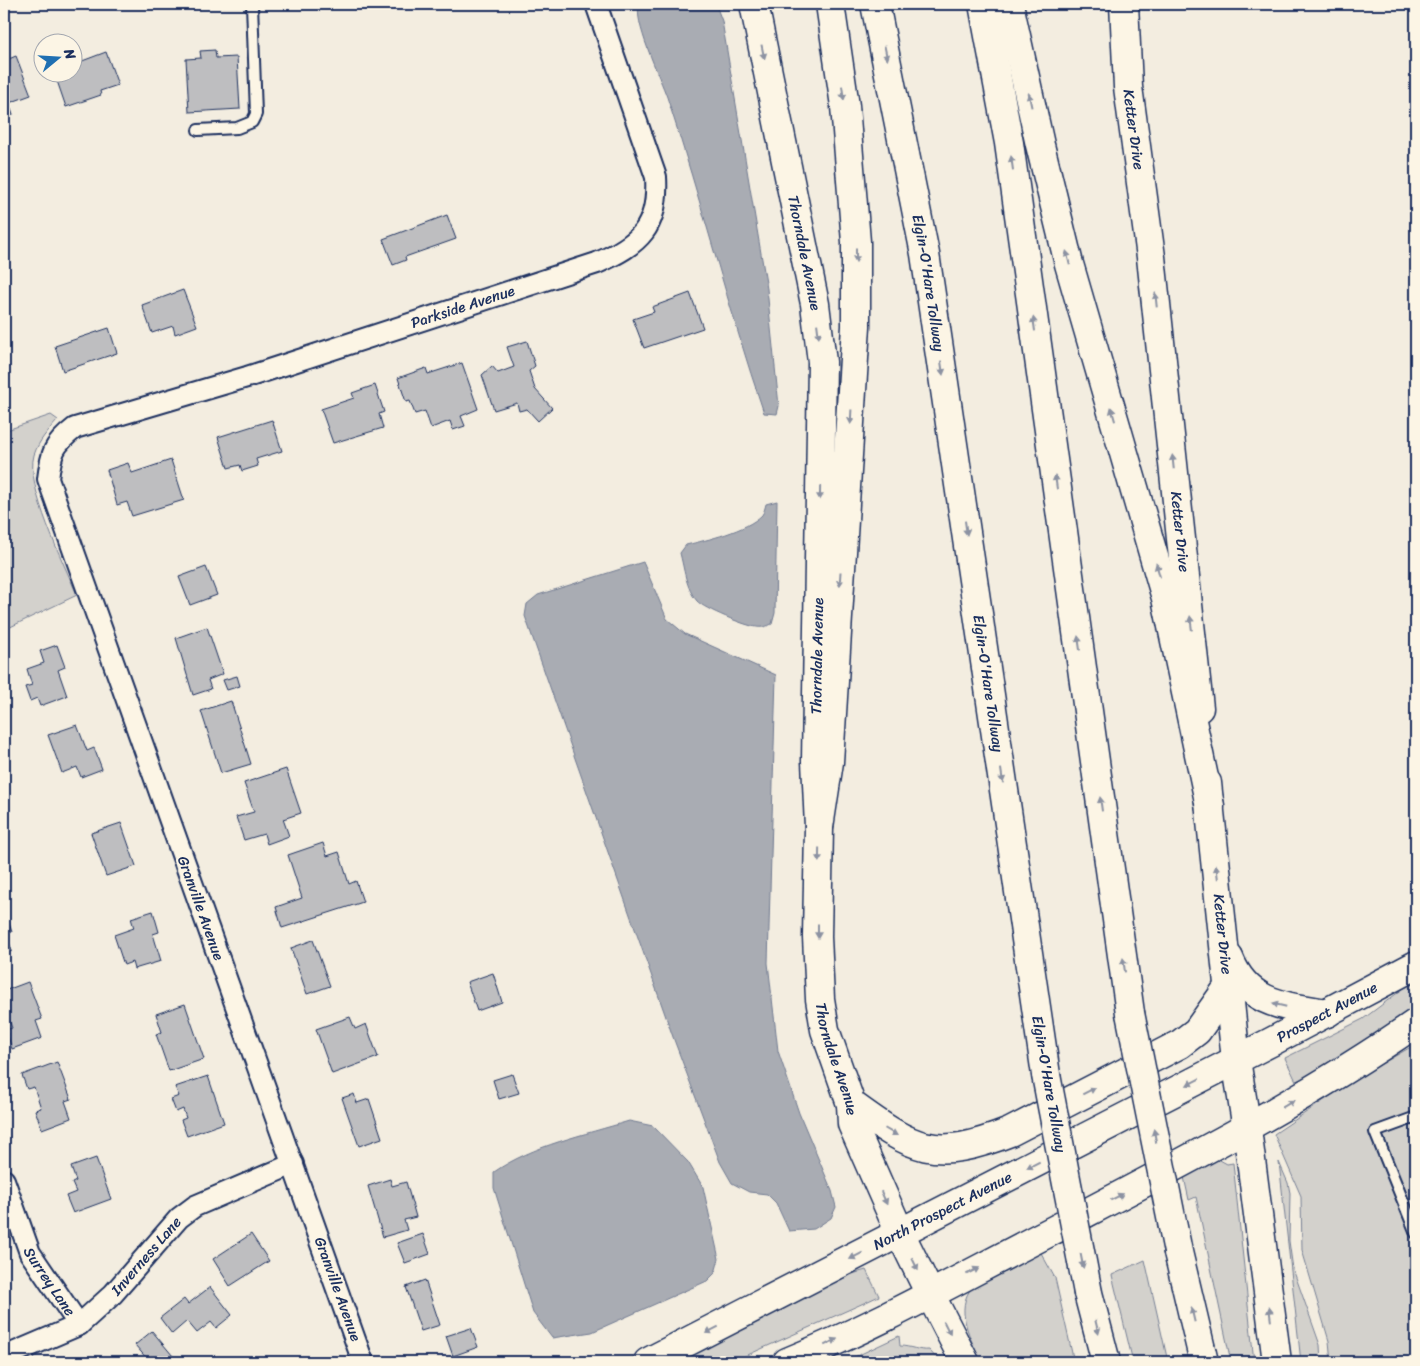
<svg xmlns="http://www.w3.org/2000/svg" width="1420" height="1366" font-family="Sriracha,sans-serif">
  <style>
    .green { fill: #d3d1cc; stroke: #778095 }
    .water { fill: #a9acb3; stroke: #707a91 }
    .building { fill: #bebec0; stroke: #1b2f5e }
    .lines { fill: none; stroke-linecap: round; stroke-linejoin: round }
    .lane-casing { stroke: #1b2f5e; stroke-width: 14 }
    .street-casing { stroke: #1b2f5e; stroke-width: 24 }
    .secondary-casing { stroke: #1b2f5e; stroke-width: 31 }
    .highway-casing { stroke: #1b2f5e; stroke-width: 31 }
    .lane { stroke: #fcf5e5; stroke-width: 10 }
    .street { stroke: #fcf5e5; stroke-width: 20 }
    .secondary { stroke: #fcf5e5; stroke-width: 28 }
    .highway { stroke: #fcf5e5; stroke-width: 28 }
    .highway-bridge-casing { stroke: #1b2f5e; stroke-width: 31; stroke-linecap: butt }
    .highway-bridge { stroke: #fcf5e5; stroke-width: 28 }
    .oneway { fill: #8c92a2 }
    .labels { text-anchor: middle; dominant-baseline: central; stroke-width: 4; stroke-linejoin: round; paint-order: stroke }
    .street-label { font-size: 15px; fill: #1b2f5e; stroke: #fcf5e5 }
  </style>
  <rect width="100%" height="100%" fill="#f3ede0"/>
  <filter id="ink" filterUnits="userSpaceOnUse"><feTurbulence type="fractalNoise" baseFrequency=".02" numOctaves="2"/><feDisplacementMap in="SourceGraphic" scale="10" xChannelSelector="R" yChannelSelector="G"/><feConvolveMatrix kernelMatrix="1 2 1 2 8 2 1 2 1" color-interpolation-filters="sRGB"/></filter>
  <g filter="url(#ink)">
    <!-- green -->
    <g class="green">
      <path d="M51,415L58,420C48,431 39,440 34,455C25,486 64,563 77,595L4,630V431Z"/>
      <path d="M1416,979V1009L1314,1075L1296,1081L1285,1058L1363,1019Z"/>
      <path d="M1416,1044V1362H1331L1329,1341L1302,1250L1301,1196L1274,1134L1357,1078Z"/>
      <path d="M1218,1159L1227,1164L1233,1163L1254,1362H1231L1196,1197L1189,1200L1184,1177Z"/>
      <path d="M1279,1162L1288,1183L1290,1193L1289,1241L1293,1269L1320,1345L1321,1362H1301Z"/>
      <path d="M1040,1251L1055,1278L1074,1362H981C971,1339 953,1309 973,1286Z"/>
      <path d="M1145,1260L1168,1362H1133L1112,1275Z"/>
      <path d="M866,1270L879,1296L866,1302L732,1362H673L842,1277Z"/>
      <path d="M899,1336L900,1346C910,1346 919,1351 929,1350L940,1362H844Z"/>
    </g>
    <!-- water -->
    <g class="water">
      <path d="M640,4H708L717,8L722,21L767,289L779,406L777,414L764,413C728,308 702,202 667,97C661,80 631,17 640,4Z"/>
      <path d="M777,501L775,613L772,624C767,626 763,628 757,627C746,626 704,609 697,601C686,589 684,568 680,553L686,545C707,540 746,531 762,515C764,512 765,508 766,504Z"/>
      <path d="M643,562L667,619L685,634L776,675L768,963L778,1051L799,1113L832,1191L836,1207L831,1218L814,1229L789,1231L776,1203L767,1194L749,1192L732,1183L720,1162L673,1037L525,616L527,604L538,595Z"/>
      <path d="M629,1121L653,1126L688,1162L703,1187L719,1259L715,1273L707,1281L592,1332L552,1338L533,1313L494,1188V1172C533,1145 584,1135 629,1121Z"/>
    </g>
    <!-- building -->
    <g class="building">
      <path d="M72,50L77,63L106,52L118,85L100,91L101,95L66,107L54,72H72Z"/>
      <path d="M215,50L216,58L237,57L240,109L189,112L186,59L201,58L200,51Z"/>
      <path d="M16,56L31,95L9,103L13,115L4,118V61Z"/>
      <path d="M447,215L456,239L405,257L406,260L393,265L383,239Z"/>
      <path d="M183,290L197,326L175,334L173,326L152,333L142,305Z"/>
      <path d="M690,293L703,328L644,348L633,319L654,312L652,307Z"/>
      <path d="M109,328L117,353L63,371L55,346Z"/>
      <path d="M527,341L535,366L529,371L535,389L552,408L538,421L527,409L519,411L517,403L494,410L482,375L492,366L498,373L514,367L507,347Z"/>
      <path d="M462,363L478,409L461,416L465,426L453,430L450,421L431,428L425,411L415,414L410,401L406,402L398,378L426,368L428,374Z"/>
      <path d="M375,385L384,412L379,414L383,428L333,443L321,409L354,398L352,393Z"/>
      <path d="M272,420L282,451L256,459L258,466L242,471L240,465L228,468L218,437Z"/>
      <path d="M171,460L184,500L132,516L127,502L117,505L107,470L128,463L132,473Z"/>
      <path d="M206,567L217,595L190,605L179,577Z"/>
      <path d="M207,627L223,674L208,680L211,689L193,695L176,638Z"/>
      <path d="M57,645L65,667L58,670L67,696L40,706L37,698L30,701L25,687L32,685L27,669L44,663L40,651Z"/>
      <path d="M237,676L240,686L227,690L223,680Z"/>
      <path d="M231,701L251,764L221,773L201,711Z"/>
      <path d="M77,725L87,751L94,748L102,769L81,777L77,767L62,773L48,735Z"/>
      <path d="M286,769L301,813L283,819L289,836L267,844L264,834L244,840L236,817L254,812L244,783Z"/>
      <path d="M121,823L136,866L106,876L91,833Z"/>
      <path d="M323,843L327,856L339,852L349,884L356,881L363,902L282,928L276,907L302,898L288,855Z"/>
      <path d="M4,909L12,932L6,934L12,951L4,954Z"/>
      <path d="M153,911L159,932L153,934L161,961L134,969L132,962L124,965L114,935L134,928L131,918Z"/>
      <path d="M313,940L330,986L307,994L291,948Z"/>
      <path d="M493,973L502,1002L477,1011L467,982Z"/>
      <path d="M28,982L42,1019L36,1021L42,1038L12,1049L6,1030L12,1028L4,1007V991Z"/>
      <path d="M185,1004L204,1059L169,1071L156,1034L162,1032L156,1014Z"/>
      <path d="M350,1017L355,1029L366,1024L378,1057L332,1074L316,1029Z"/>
      <path d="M57,1062L71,1099L65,1101L71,1118L42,1129L35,1110L41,1108L34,1087L27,1089L22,1075Z"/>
      <path d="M512,1074L519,1093L499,1099L493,1080Z"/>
      <path d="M208,1076L224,1123L187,1136L181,1120L186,1118L183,1109L176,1112L171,1099L179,1096L175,1087Z"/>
      <path d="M354,1094L357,1103L369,1099L382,1138L359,1146L342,1098Z"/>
      <path d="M96,1158L111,1199L73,1213L66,1196L76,1192L72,1183L76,1181L71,1167Z"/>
      <path d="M390,1179L392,1186L406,1182L416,1217L404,1220L407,1230L383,1237L368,1186Z"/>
      <path d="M251,1234L269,1261L230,1286L213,1259Z"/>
      <path d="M423,1234L430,1254L405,1263L397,1243Z"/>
      <path d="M425,1280L440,1325L421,1331L406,1287Z"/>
      <path d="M210,1287L232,1315L216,1328L211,1322L197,1333L187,1321L172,1334L160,1318L184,1299L188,1304Z"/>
      <path d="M471,1328L478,1347L453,1356L446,1336Z"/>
      <path d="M152,1331L178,1362H145L148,1360L135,1345Z"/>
    </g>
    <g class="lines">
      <defs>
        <g id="lane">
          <path d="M198,130L237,128L252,122L256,114L252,4"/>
          <path d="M1416,1117L1375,1132L1416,1233"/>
        </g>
        <g id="street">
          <path id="s1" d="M4,1180L30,1253L79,1325"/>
          <path id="s2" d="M4,1357L79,1325L113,1294L179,1218L195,1206L293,1164"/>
          <path id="s3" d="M363,1362L48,479C51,453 53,445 75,428L247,377L597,263C640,244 659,227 656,177L596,4"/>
        </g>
        <g id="secondary">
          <path id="s4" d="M754,4L815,304L822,362L816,761L819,827L817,937L820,999L825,1030L851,1104L852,1124L900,1233L930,1294"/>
          <path id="s5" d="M1124,4L1128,87L1151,257L1199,708"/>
          <path id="s6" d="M1207,783L1236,1060L1247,1129"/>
          <path d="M1229,958C1247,1004 1283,1006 1327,1013"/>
          <path d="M851,1104C914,1150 934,1162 1010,1132L1180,1044L1197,1031L1229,986"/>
          <path id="s7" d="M648,1362L1271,1042L1416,965"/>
          <path d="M787,1362C876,1326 962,1277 1048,1233C1174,1167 1299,1104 1416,1023"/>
        </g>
        <g id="highway">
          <path id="s8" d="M875,4L925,254L1046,1075"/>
          <path d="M983,4L1009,143L1130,1013"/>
          <path d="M1009,4L1040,145L1069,264L1166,598L1210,806"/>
          <path d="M819,827L829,762L856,326V242L845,106L830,4"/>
          <path d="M1247,1129L1277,1362"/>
          <path d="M1178,1252L1204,1362"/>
          <path d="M1088,1293L1106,1362"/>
          <path d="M930,1294L965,1362"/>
        </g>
      </defs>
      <!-- lane casing -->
      <use href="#lane" class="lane-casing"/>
      <!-- street casing -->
      <use href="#street" class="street-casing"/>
      <!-- secondary casing -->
      <use href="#secondary" class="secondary-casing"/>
      <!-- highway casing -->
      <use href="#highway" class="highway-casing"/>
      <!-- lane -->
      <use href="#lane" class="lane"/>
      <!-- street -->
      <use href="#street" class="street"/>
      <!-- secondary -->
      <use href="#secondary" class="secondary"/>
      <!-- highway -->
      <use href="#highway" class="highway"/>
      <defs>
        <g id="highway-bridge">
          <path d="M1130,1013L1178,1252"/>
          <path d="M1046,1075L1088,1293"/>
        </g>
      </defs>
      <!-- highway-bridge casing -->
      <use href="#highway-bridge" class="highway-bridge-casing"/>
      <!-- highway-bridge -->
      <use href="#highway-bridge" class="highway-bridge"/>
    </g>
    <!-- one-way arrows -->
    <defs><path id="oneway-solid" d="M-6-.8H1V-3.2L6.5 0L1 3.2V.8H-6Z" transform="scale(1.25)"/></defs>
    <g class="oneway">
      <use href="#oneway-solid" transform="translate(763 52) rotate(78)"/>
      <use href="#oneway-solid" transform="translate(886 53) rotate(78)"/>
      <use href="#oneway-solid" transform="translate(843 93) rotate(82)"/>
      <use href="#oneway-solid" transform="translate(1030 100) rotate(-102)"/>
      <use href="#oneway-solid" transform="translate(1012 163) rotate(-98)"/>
      <use href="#oneway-solid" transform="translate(856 255) rotate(90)"/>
      <use href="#oneway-solid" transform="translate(1068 258) rotate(-104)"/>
      <use href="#oneway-solid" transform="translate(1156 300) rotate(-96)"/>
      <use href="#oneway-solid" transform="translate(1034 324) rotate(-98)"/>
      <use href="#oneway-solid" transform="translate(818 331) rotate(83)"/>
      <use href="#oneway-solid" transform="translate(942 368) rotate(82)"/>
      <use href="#oneway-solid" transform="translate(1113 414) rotate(-106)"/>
      <use href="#oneway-solid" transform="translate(851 417) rotate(93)"/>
      <use href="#oneway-solid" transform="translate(1173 462) rotate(-96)"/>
      <use href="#oneway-solid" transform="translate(1056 482) rotate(-98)"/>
      <use href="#oneway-solid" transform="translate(820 493) rotate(91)"/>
      <use href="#oneway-solid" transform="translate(966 528) rotate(82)"/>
      <use href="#oneway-solid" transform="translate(1158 570) rotate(-106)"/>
      <use href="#oneway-solid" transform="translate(840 579) rotate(94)"/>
      <use href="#oneway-solid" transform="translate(1191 623) rotate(-97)"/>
      <use href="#oneway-solid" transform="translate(1079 643) rotate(-98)"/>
      <use href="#oneway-solid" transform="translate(1002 776) rotate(82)"/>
      <use href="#oneway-solid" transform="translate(1101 804) rotate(-98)"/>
      <use href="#oneway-solid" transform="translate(819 855) rotate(91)"/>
      <use href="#oneway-solid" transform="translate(1217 872) rotate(-97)"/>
      <use href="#oneway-solid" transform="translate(818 931) rotate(90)"/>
      <use href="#oneway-solid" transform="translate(1124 965) rotate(-98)"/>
      <use href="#oneway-solid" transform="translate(1279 1005) rotate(-166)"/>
      <use href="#oneway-solid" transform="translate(1193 1082) rotate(153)"/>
      <use href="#oneway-solid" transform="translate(1089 1091) rotate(-27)"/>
      <use href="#oneway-solid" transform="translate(1288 1104) rotate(-31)"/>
      <use href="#oneway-solid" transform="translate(891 1132) rotate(30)"/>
      <use href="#oneway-solid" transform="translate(1155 1136) rotate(-101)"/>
      <use href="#oneway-solid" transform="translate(1033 1165) rotate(153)"/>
      <use href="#oneway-solid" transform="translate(1117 1197) rotate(-27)"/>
      <use href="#oneway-solid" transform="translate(884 1198) rotate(66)"/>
      <use href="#oneway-solid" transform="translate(856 1256) rotate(153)"/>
      <use href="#oneway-solid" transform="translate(1082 1261) rotate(79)"/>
      <use href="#oneway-solid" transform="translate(915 1264) rotate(64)"/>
      <use href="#oneway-solid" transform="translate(973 1271) rotate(-27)"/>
      <use href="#oneway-solid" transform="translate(1270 1314) rotate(-97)"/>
      <use href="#oneway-solid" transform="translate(1193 1315) rotate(-103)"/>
      <use href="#oneway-solid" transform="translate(1097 1327) rotate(76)"/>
      <use href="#oneway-solid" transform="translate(947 1328) rotate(63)"/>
      <use href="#oneway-solid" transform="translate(712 1330) rotate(153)"/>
      <use href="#oneway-solid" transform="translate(831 1342) rotate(-26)"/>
    </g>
  </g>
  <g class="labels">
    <!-- street labels -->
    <g class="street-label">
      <text stroke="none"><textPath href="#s5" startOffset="126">Ketter Drive</textPath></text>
      <text stroke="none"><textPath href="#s4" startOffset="254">Thorndale Avenue</textPath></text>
      <text stroke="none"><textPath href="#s8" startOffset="284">Elgin-O'Hare Tollway</textPath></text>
      <text stroke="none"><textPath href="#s3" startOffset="1404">Parkside Avenue</textPath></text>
      <text stroke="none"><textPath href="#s5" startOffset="531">Ketter Drive</textPath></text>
      <text transform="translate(817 656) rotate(-89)">Thorndale Avenue</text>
      <text stroke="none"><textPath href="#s8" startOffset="689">Elgin-O'Hare Tollway</textPath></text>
      <text transform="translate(201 908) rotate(70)">Granville Avenue</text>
      <text stroke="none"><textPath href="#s6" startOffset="152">Ketter Drive</textPath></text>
      <text stroke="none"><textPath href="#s7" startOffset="764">Prospect Avenue</textPath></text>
      <text stroke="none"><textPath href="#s4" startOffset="1064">Thorndale Avenue</textPath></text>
      <text transform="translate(1049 1084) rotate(80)">Elgin-O'Hare Tollway</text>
      <text stroke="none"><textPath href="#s7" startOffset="331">North Prospect Avenue</textPath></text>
      <text stroke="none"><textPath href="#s2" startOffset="178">Inverness Lane</textPath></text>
      <text stroke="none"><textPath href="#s1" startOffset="112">Surrey Lane</textPath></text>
      <text transform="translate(338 1289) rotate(70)">Granville Avenue</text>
    </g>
  </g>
  <!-- margin -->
  <rect width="1420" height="1366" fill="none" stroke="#fcf5e5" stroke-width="20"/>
  <rect x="10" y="10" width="1400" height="1346" fill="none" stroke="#1b2f5e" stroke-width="2" filter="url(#ink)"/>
  <!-- north arrow -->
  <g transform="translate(58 58) rotate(72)"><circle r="24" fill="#fcf5e5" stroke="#a2a6af"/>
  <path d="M0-4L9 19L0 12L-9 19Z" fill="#1f6fb2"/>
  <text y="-8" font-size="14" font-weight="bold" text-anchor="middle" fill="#1b2f5e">N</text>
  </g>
</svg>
